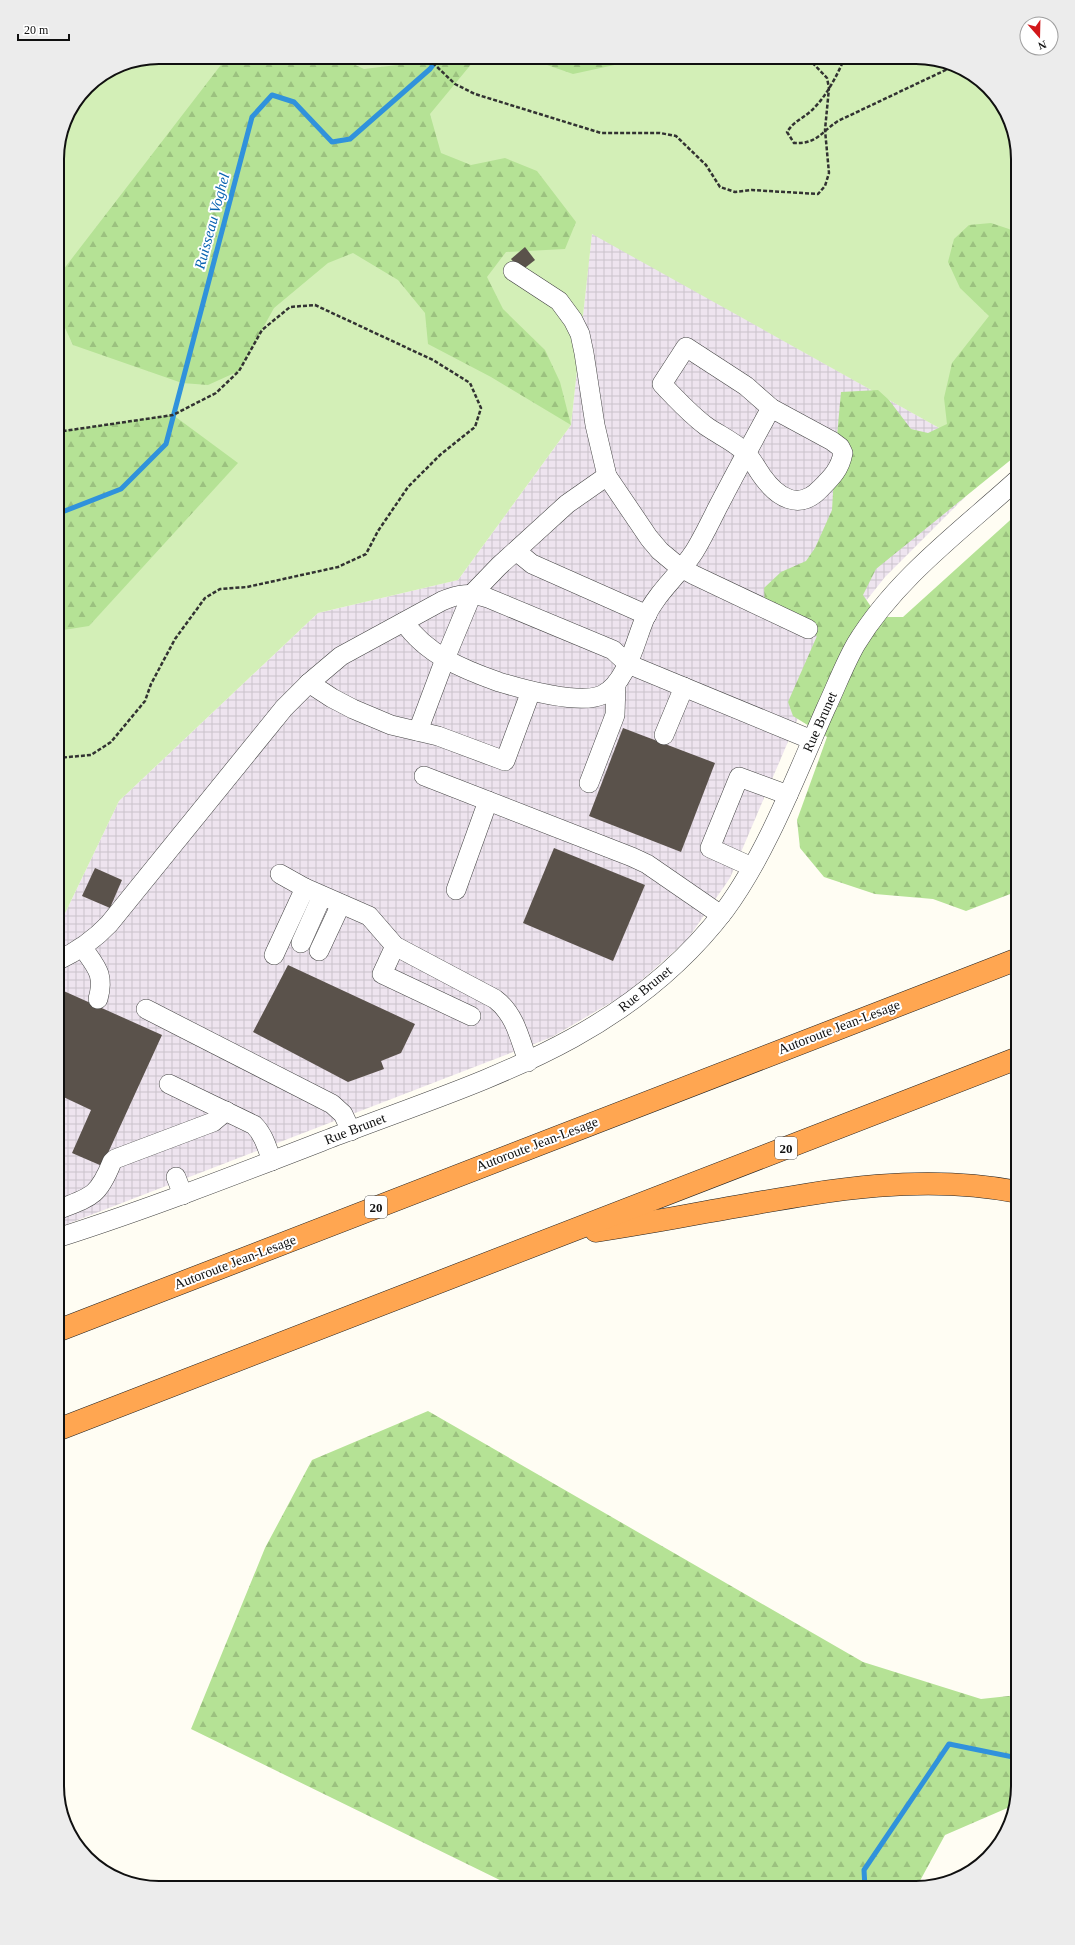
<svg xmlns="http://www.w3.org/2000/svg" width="1075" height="1945" font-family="Georgia,serif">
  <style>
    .industrial { fill: url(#industrial-grid) }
    .grass { fill: #d3efb7 }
    .forest { fill: url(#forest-firs) }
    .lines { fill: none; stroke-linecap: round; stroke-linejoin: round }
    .stream { stroke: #3092dc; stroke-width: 5 }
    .building { fill: #5a524b }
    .minor-casing { stroke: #434343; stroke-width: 20 }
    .highway-casing { stroke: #212121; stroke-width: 23 }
    .path { stroke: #323232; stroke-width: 2.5; stroke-dasharray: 4 2; stroke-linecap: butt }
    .minor { stroke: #fff; stroke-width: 19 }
    .highway { stroke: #ffa651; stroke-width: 22 }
    .labels { text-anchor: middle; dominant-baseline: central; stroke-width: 4; stroke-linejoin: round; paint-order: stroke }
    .shield { fill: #fff; stroke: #585858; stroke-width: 1 }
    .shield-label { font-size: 13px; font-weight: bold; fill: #101010 }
    .street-label { font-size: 14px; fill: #101010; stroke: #fff }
    .water-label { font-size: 15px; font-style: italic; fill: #0963b2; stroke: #fff }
    .rim { fill: none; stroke: #101010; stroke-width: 2 }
  </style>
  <defs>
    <pattern id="industrial-grid" width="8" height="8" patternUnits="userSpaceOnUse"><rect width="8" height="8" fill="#eee4ef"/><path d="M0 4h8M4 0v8" fill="none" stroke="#cbc3cc"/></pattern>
    <pattern id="forest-firs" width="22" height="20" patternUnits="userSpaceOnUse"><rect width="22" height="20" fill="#b5e295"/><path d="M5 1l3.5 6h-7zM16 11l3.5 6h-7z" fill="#9bc17f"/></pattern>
  </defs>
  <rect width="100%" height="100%" fill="#fffdf3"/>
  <!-- industrial -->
  <path class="industrial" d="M592,233L1000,462L885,577L827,650L730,878L687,940L627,993L552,1037L57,1228V930L119,801L318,613L458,580L571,425Z"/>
  <!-- grass -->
  <path class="grass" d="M159,57H923L973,74L1010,120L1018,159V450L1000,462L592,234L571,425L458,580L318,613L119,801L57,930V152L65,120L87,87L120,65Z"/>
  <!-- forest -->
  <g class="forest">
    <path d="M227,57H338L364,69L397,65L437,57H489L473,62L430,114L441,153L471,165L505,158L537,171L576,222L565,249L506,252L487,277L503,309L545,350L560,382L571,425L491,377L428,344L425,313L398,280L353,253L328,263L274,308L239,371L208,385L182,383L73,345L58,313L63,270Z"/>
    <path d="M524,57H626L619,64L573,74Z"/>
    <path d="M991,223L1009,229L1018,235V454L876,569L863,595L878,617H903L1018,513V891L966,911L933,899L875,894L824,877L800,848L797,820L827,737L793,716L788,702L817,636L765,605L764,588L781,572L806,561L815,548L832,510L835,458L841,392L878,390L889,400L911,429L928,433L947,424L944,398L952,363L989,316L960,288L948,262L954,239L969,225Z"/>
    <path d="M173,415L238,463L89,626L57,631V432Z"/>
    <path d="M428,1411L863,1662L981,1699L1018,1695V1787L1012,1806L945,1835L916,1888H516L191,1729L265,1548L312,1460Z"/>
  </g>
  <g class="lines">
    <!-- stream -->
    <g class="stream">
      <path d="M57,514L121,489L166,444L252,117L272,95L294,102L332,142L350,139L430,69L439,57"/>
      <path d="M865,1888L864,1870L949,1744L1018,1758"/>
    </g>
  </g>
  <!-- building -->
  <g class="building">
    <path d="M525,247L535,260L521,271L511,259Z"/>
    <path d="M623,728L715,763L681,852L589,816Z"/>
    <path d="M554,848L645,885L613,961L523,923Z"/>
    <path d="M95,868L122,880L110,908L82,896Z"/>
    <path d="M288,965L415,1024L401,1053L381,1061L384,1069L348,1082L253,1032Z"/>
    <path d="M57,988L162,1035L102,1166L72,1153L91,1110L57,1094Z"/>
  </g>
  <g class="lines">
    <defs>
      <g id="minor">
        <path d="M513,271L559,301L573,320L580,334L584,353L595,425L607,476L649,538L660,551L678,566L694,575L808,629"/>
        <path d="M686,347L746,386L771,408L832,441L840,447L843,453C840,469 832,477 821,488C799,512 777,497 762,476C757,469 752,459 746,453C735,442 719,435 706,426C690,414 676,399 662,384Z"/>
        <path d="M516,551L532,564L647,615"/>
        <path d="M404,622C426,654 462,669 499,682C522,689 580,705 602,695C627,683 635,641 645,618C657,592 679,575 694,552C704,536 712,518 721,501C737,470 754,439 771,408"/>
        <path d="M309,683L332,698L353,709L391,725L438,736L505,761L531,691"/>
        <path d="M418,731L445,659L472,594L499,566L567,504L607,476"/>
        <path d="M664,735L684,687"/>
        <path d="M424,776L632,857L647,864L721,915"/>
        <path d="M589,783L615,715L616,685"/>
        <path d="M752,867L710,848L739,777L788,795"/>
        <path d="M280,874L305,888L369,916L395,946L495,999C515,1014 520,1039 528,1062"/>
        <path d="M456,890L488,801"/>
        <path d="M301,943L322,896"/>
        <path d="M395,946L382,974L471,1016"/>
        <path d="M83,948C96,967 105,974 98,999"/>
        <path d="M319,951L341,904"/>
        <path d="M274,955L305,888"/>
        <path d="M57,961C78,951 94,940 109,924L284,708L309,683L341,656L442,601C458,594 471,592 488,598L613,650L628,664L812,740"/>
        <path d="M146,1009L332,1104L343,1114L351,1131"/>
        <path d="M169,1084L254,1125C264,1135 267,1148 272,1161"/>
        <path d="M176,1177L183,1195"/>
        <path d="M57,1210C91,1197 98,1197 112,1162L115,1159L213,1122L226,1111"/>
        <path d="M57,1238C151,1208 243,1172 336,1136C482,1080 625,1041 725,910C767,853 797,773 826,708C836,687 844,665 856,644C896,578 962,530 1018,479"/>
      </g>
      <g id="highway">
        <path d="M596,1231C633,1225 670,1219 706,1212C810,1194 912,1171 1018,1192"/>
        <path d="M57,1331L1018,959"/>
        <path d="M57,1430L1018,1058"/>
      </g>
    </defs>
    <!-- minor casing -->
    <use href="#minor" class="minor-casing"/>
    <!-- highway casing -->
    <use href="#highway" class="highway-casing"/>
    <!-- path -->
    <g class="path">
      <path d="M431,57L434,64L455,84L475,94L601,133H660L676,136L706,165L720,187L735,192L752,190L818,194L825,186L829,173L825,130L829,88L827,78L807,57"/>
      <path d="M845,57C837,76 826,97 811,111C802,119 794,121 787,132L794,143C817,144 820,133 838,121L952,67"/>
      <path d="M57,758L91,755L111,742L145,701L151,684L175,639L205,598L220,589L247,587L338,567L366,554L378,531L408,487L440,455L475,427L481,408L470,383L433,360L315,305L290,307L262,330L239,371L216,393L173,415L57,432"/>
    </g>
    <!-- minor -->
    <use href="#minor" class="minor"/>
    <!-- highway -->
    <use href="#highway" class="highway"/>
  </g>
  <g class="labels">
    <!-- shield labels -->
    <g class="shield">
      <rect x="775" y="1137" width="22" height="22" rx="3"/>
      <rect x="365" y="1196" width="22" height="22" rx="3"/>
    </g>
    <g class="shield-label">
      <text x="786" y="1148">20</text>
      <text x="376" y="1207">20</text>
    </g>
    <!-- street labels -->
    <g class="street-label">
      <text transform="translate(820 722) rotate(-66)">Rue Brunet</text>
      <text transform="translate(645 989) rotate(-39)">Rue Brunet</text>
      <text transform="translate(839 1027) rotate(-21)">Autoroute Jean-Lesage</text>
      <text transform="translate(355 1129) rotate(-21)">Rue Brunet</text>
      <text transform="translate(537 1144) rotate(-21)">Autoroute Jean-Lesage</text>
      <text transform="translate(235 1262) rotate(-21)">Autoroute Jean-Lesage</text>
    </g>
    <!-- water labels -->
    <g class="water-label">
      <text transform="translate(212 221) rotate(-75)">Ruisseau Voghel</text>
    </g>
  </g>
  <!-- crop -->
  <path d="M0 0H1075V1945H0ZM159 64H916A95 95 0 0 1 1011 159V1786A95 95 0 0 1 916 1881H159A95 95 0 0 1 64 1786V159A95 95 0 0 1 159 64Z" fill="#ececec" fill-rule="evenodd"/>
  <path class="rim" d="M159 64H916A95 95 0 0 1 1011 159V1786A95 95 0 0 1 916 1881H159A95 95 0 0 1 64 1786V159A95 95 0 0 1 159 64Z"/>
  <!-- north arrow -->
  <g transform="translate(1039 36) rotate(160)"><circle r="19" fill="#ffffff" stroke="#9f9f9f"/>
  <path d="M0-3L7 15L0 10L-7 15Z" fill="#d2171a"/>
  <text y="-6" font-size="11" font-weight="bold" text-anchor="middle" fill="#101010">N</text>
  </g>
  <!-- scale -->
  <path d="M18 34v6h51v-6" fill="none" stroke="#101010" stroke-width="2"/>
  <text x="24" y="34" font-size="12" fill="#101010" stroke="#ffffff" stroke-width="3" paint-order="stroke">20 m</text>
</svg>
